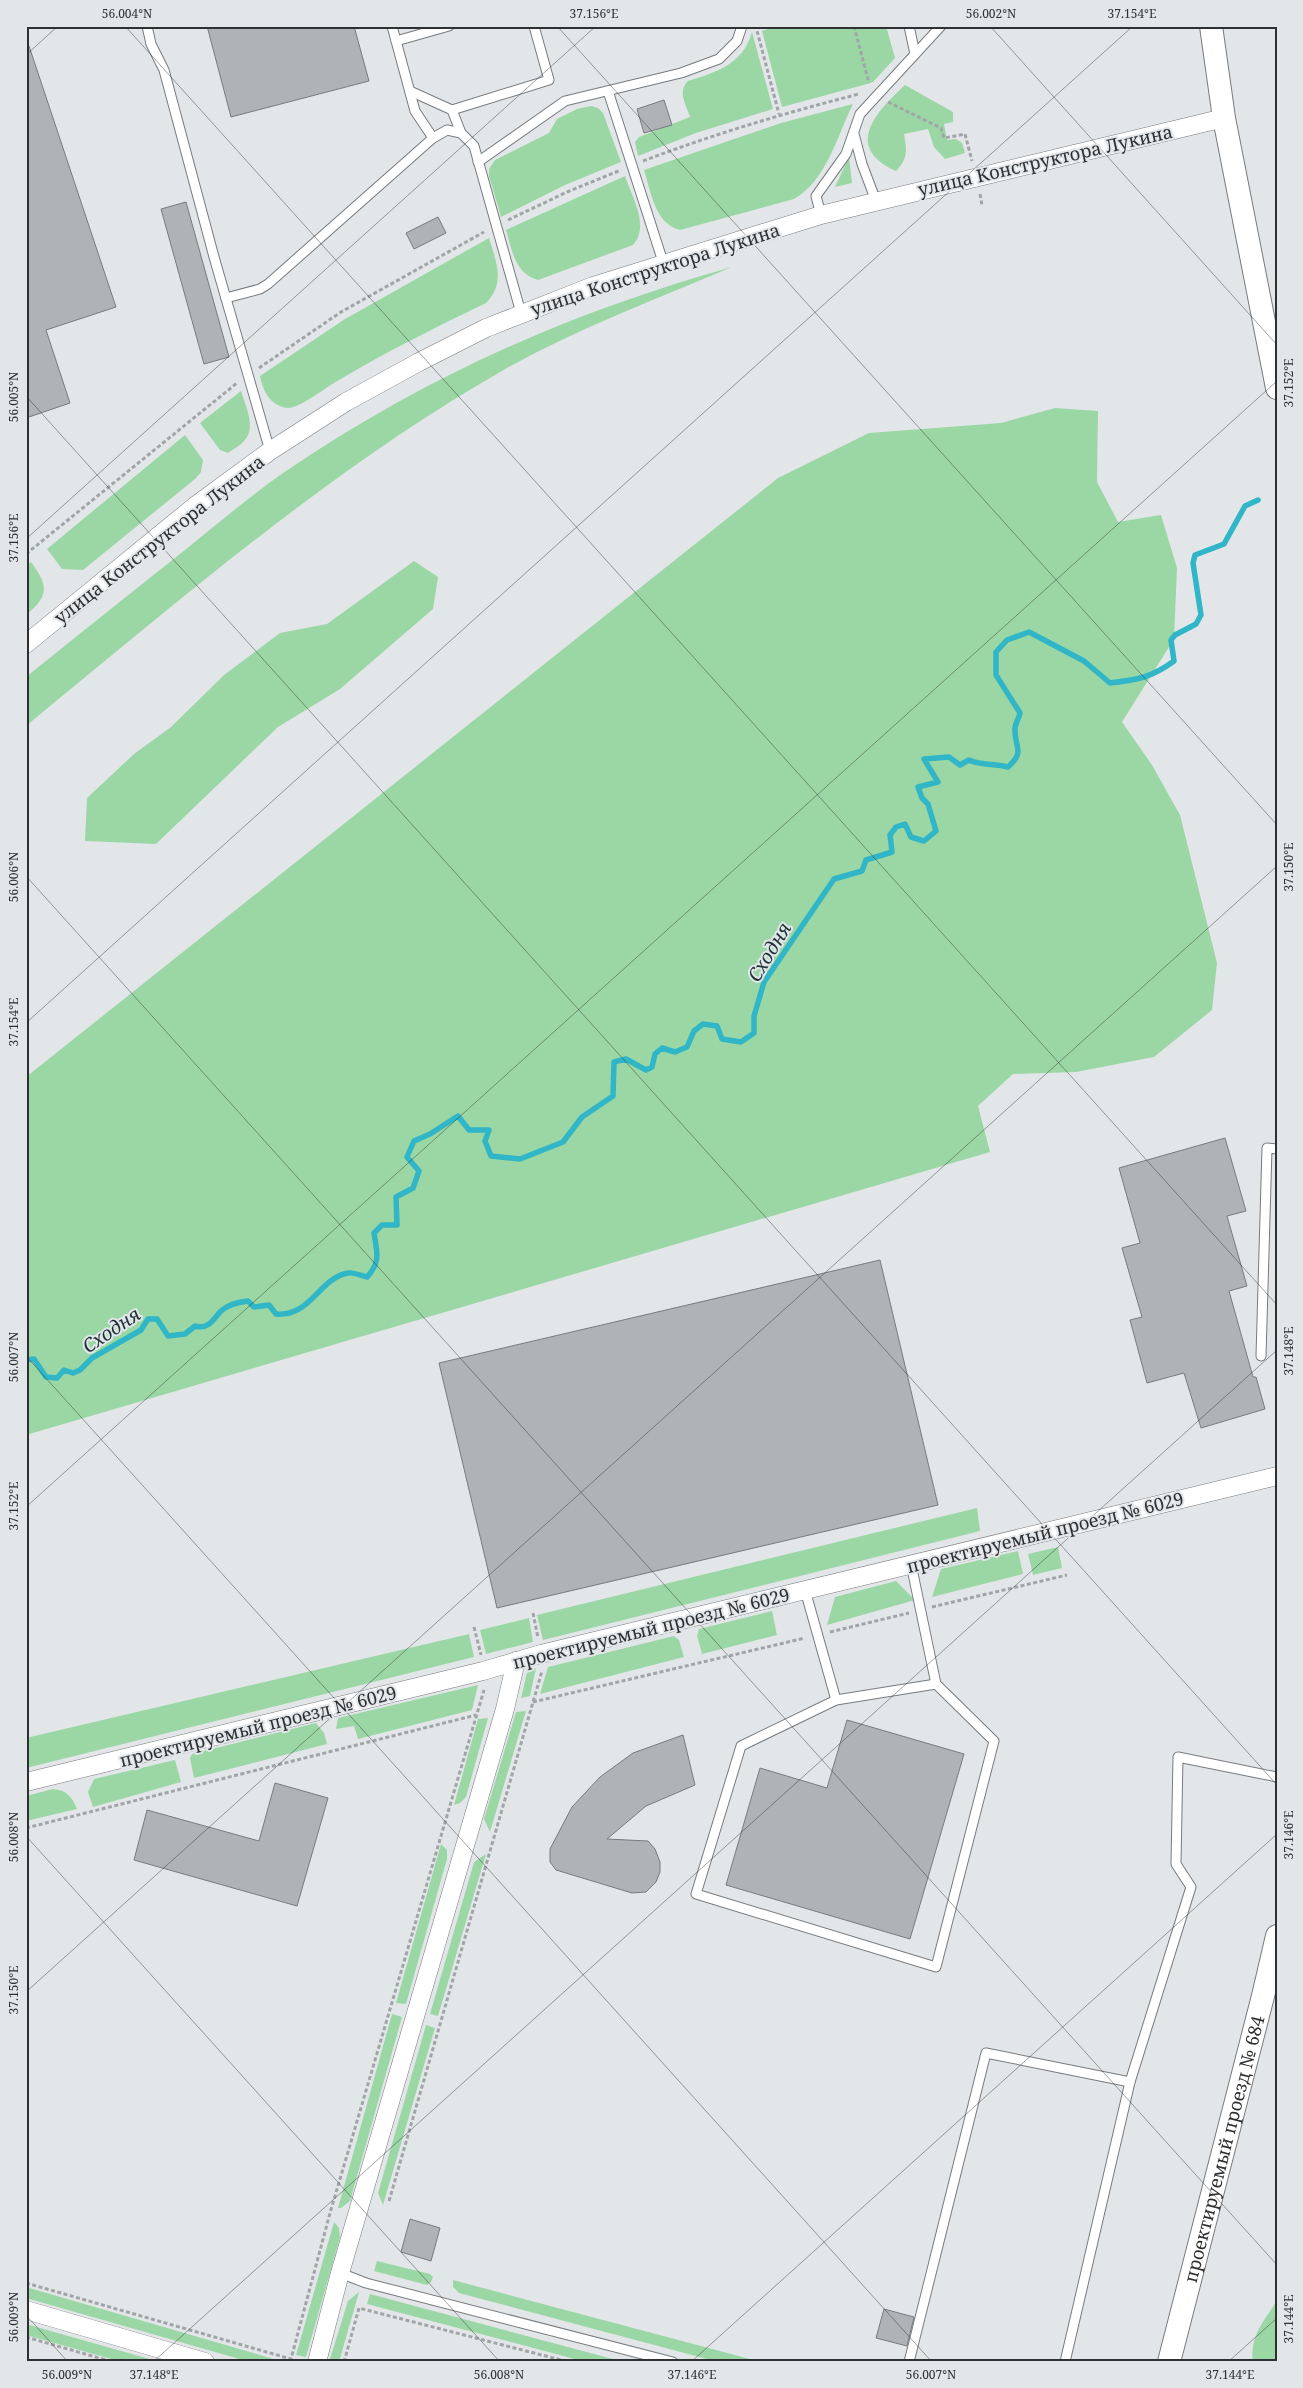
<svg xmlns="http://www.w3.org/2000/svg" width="1303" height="2388" font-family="'Noto Serif',serif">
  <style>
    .green { fill: #9bd7a5 }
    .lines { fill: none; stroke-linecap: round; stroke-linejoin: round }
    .stream { stroke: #30b6c6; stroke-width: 5.5 }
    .building { fill: #b0b3b6; stroke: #787b7e }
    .service-casing { stroke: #787b7e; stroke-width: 11 }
    .minor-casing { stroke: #787b7e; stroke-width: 19 }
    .tertiary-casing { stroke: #787b7e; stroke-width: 24 }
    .path { stroke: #a2a5a7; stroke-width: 3; stroke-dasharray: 4 2.5; stroke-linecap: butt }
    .service { stroke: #fff; stroke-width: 9 }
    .minor { stroke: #fff; stroke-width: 18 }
    .tertiary { stroke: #fff; stroke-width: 22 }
    .ticks { fill: none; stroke: #2e3031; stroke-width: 1; stroke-opacity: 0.45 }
    .labels { text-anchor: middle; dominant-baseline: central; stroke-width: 4; stroke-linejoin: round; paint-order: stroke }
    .street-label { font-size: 18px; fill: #2e3031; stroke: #e3e6e9 }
    .water-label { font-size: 19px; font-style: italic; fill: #1d3236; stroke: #e3e6e9 }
    .neatline { fill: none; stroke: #2e3031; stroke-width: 2 }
    .ticks-label { font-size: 12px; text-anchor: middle; fill: #2e3031 }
  </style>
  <rect width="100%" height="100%" fill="#e3e6e9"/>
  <!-- green -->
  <g class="green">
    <path d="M777,26H886L895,58L873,82L867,84L782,107L762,31Z"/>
    <path d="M752,32L773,109L696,133L638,156L635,142L639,137L690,117C686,105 677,91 688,81C717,72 743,64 752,32Z"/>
    <path d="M905,85L953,112V122L944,124L947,140L956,139L962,143L965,153L945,159L934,147L928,129L904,134C907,150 908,159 896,171C843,147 876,112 905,85Z"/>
    <path d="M853,104C837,136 827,180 794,199L680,230C655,224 651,192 644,170L781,123Z"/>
    <path d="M591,106L598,108L603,113L621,162L565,185L501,217L489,176V169L495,160L549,133L557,119L577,109Z"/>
    <path d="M849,157L852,183L835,187Z"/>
    <path d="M625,176C632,197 650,226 633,245L538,280C515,274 512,250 506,230Z"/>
    <path d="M489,238C496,261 506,283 486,303C434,328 384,353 334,383C324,389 299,408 288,408C270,406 263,391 260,376L345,319Z"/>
    <path d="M732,267C657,299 579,328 507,368C333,467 181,599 26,726V677C79,634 132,592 185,550C217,524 249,497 283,473C424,377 568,313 732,267Z"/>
    <path d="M241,391C245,404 257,429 244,441C240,446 233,449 228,453L220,450L200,423Z"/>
    <path d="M1055,408L1098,411L1097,482L1118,522L1161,515L1177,568L1174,639L1122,722L1152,765L1180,815L1217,963L1212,1010L1154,1057L1076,1072L1013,1074L978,1106L990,1152L26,1435V1077L778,478L869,433L1001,423Z"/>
    <path d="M185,435L203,460L201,472L195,479L83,570L62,569L47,549Z"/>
    <path d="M414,561L438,577L433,609L340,689L278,727L156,844L85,841L87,798L134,754L171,727L224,675L280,633L327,624Z"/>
    <path d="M31,562C48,585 50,595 26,615V566Z"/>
    <path d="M977,1508L980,1531L543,1640L537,1615Z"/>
    <path d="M1058,1547L1062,1568L1033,1575L1028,1554Z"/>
    <path d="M1018,1551L1023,1574L932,1597L941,1569Z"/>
    <path d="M896,1581L915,1600L827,1625L835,1597Z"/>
    <path d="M772,1611L777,1635L702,1654L697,1636L699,1629Z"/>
    <path d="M529,1618L533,1642L486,1654L480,1630Z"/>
    <path d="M469,1634L474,1657L26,1768V1738Z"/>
    <path d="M674,1636L679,1640L684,1657L540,1694L548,1667Z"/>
    <path d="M536,1668L530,1696L521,1698L527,1673Z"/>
    <path d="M478,1685L472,1710L358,1739L354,1726L336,1729L338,1718Z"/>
    <path d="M526,1711L490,1832L484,1819L516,1712Z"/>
    <path d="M488,1718L466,1797L460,1803L454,1805L478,1719Z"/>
    <path d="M316,1723L324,1733L327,1744L194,1778L190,1758L192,1754Z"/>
    <path d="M175,1760L181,1782L93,1807L88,1792L94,1779Z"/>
    <path d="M53,1789C67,1790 72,1797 77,1809L26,1821V1796Z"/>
    <path d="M441,1844L447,1850V1859L406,2004L396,2003Z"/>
    <path d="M486,1854L438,2016L430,2014L474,1862Z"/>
    <path d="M392,2014L402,2017L350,2201L341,2208H338Z"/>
    <path d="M426,2025L435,2028L383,2205L378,2193Z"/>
    <path d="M334,2222L339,2228L340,2237L306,2357L296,2355Z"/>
    <path d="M377,2261L430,2274L433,2277L431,2282L427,2285L374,2271Z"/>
    <path d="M453,2280L750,2359L748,2362H718L459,2293L453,2287Z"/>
    <path d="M26,2287L284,2362H250L26,2298Z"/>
    <path d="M359,2292L339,2362H329L348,2301Z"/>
    <path d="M370,2294L624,2362H586L367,2304Z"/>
    <path d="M1277,2301V2362H1253C1249,2338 1264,2320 1277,2301Z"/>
    <path d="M26,2324L160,2362H122L26,2335Z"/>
  </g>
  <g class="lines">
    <!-- stream -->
    <path class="stream" d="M26,1360L34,1359L46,1377L57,1378L64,1370L73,1373L80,1370L92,1358L141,1330L148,1319H157L168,1336L185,1334L195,1326C209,1330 213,1319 221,1311C229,1304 238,1302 248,1301L254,1307L269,1305L276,1314C311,1317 319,1278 348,1273C353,1272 362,1276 367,1277C381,1262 377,1252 374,1233L382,1225H397L396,1197L413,1188L419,1171L407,1157L414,1141L430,1134L458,1116L469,1130H489L485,1141L491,1156L520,1159L563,1142L582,1117L613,1096L614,1062L626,1059L646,1070L652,1067L655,1054L662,1048L675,1052L687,1047L694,1031L703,1024L717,1026L722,1039L741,1042L754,1033V1016L764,982L834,879L862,871L866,860L892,852L890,835L896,827L905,824L911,837L924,841L936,831L928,804L922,798L918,787L938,782L924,759L949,757L960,765L969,760C982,766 994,763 1008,767C1026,751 1014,747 1015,729C1015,724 1019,718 1020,713L996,675V652L1007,640L1029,632L1084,661L1110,683C1136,680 1151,678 1174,661L1171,640L1175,635L1196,624L1201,615L1193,563L1195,555L1224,544L1245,506L1258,500"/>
  </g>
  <!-- building -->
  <g class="building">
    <path d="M207,26H354L369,81L231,117Z"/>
    <path d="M29,46L116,307L46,330L70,403L26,418V47Z"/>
    <path d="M664,100L672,125L644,133L637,109Z"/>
    <path d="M186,202L229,357L204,364L161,209Z"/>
    <path d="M438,217L446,233L414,249L406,233Z"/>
    <path d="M1225,1138L1246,1211L1227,1216L1247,1286L1229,1291L1253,1377H1256L1265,1409L1201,1428L1184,1373L1147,1383L1130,1320L1142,1317L1122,1248L1140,1243L1119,1168Z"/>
    <path d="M880,1260L938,1505L497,1608L439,1363Z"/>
    <path d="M847,1720L964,1754L910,1939L726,1885L760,1768L827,1788Z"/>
    <path d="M683,1735L695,1785L646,1806L607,1839L648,1841L655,1849L660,1862V1872L656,1882L646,1892L632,1893L556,1870L550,1862V1849L572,1807L600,1777L633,1753Z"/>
    <path d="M275,1783L328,1798L297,1906L134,1860L147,1810L259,1841Z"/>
    <path d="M410,2219L440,2228L431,2261L401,2252Z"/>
    <path d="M884,2309L914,2317L907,2346L876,2338Z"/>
  </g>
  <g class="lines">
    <defs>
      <g id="service">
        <path d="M147,26L151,44L164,70L214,257L270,451"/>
        <path d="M909,26L915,54"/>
        <path d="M396,41L449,26"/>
        <path d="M410,91L452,110L461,133"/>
        <path d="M608,91L663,262"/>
        <path d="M452,110L549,80L534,26"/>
        <path d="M854,134L862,164L876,201"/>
        <path d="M433,138L447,130L461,133L474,146L521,313"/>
        <path d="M478,162L565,101L681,73L719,59L737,41L742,26"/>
        <path d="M821,215L816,196L846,154L860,114L941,26"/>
        <path d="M226,298L260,289L268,284L433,138L415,111L392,26"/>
        <path d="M1261,1356L1267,1148L1277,1149"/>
        <path d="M911,1564L936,1684L994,1741L936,1967L696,1894L741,1746L836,1700L936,1684"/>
        <path d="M805,1590L836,1700"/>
        <path d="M340,2273L366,2283L673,2362"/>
        <path d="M909,2362L986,2053L1130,2082"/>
        <path d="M1065,2362L1130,2082L1191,1887L1176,1864L1178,1757L1277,1777"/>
      </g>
      <g id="minor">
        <path d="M26,644L195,506L270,451L346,402L419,362L486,328L593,286L821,215L1224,118"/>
        <path d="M26,1782L483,1671L541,1654L1277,1476"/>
        <path d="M26,2310L205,2362"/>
        <path d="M317,2362L340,2273L505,1709L516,1661"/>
      </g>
      <g id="tertiary">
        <path d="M1211,26L1224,118L1277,388"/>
        <path id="s1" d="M1169,2362L1263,1996L1277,1936"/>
      </g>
    </defs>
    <!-- service casing -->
    <use href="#service" class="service-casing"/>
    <!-- minor casing -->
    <use href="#minor" class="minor-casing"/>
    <!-- tertiary casing -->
    <use href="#tertiary" class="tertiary-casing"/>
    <!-- path -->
    <g class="path">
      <path d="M758,26L756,27L779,114"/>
      <path d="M854,26L869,83"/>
      <path d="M888,102L941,128L944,138L965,134L972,161"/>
      <path d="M643,161C714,134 785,113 859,94"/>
      <path d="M980,194L982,205"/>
      <path d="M508,220L567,192L621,170"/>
      <path d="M259,368L341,312L484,232"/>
      <path d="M26,554L237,383"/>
      <path d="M932,1607L1067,1575"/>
      <path d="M533,1613L538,1638"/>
      <path d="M474,1627L481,1655"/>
      <path d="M830,1632L909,1613"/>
      <path d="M533,1702L805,1638"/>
      <path d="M26,1828L476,1715"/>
      <path d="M389,2201L542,1671"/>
      <path d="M26,2283L291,2359L330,2213L484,1690"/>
      <path d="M26,2337L113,2362"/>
      <path d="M344,2362L359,2308L569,2362"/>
    </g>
    <!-- service -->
    <use href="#service" class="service"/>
    <!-- minor -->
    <use href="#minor" class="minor"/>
    <!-- tertiary -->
    <use href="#tertiary" class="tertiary"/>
  </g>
  <!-- ticks -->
  <path class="ticks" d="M125,26L1277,1305M557,26L1277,825M990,26L1277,345M26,55L58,26M26,396L1277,1785M26,539L596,26M26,876L1277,2265M26,1023L1133,26M26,1356L932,2362M26,1507L1277,381M26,1836L500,2362M26,1992L1277,866M26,2315L68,2362M153,2362L1277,1350M691,2362L1277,1834M1228,2362L1277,2318"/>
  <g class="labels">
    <!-- street labels -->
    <g class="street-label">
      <text transform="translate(1045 160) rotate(-13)">улица Конструктора Лукина</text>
      <text transform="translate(655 269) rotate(-18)">улица Конструктора Лукина</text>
      <text transform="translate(159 539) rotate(-38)">улица Конструктора Лукина</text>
      <text transform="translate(1045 1532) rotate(-14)">проектируемый проезд № 6029</text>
      <text transform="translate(651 1628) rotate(-14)">проектируемый проезд № 6029</text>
      <text transform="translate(258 1726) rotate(-14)">проектируемый проезд № 6029</text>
      <text stroke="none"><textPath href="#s1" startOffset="220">проектируемый проезд № 684</textPath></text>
    </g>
    <!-- water labels -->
    <g class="water-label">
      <text transform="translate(769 952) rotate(-59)">Сходня</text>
      <text transform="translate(111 1330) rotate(-34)">Сходня</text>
    </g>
  </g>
  <!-- border -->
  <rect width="1303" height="2388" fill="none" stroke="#e3e6e9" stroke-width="55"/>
  <rect x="28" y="28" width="1248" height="2332" class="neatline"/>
  <g class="ticks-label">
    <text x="127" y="18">56.004°N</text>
    <text x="594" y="18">37.156°E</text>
    <text x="991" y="18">56.002°N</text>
    <text x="1132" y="18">37.154°E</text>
    <text transform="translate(1289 383) rotate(-90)" y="4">37.152°E</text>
    <text transform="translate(14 397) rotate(-90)" y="4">56.005°N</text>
    <text transform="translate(14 538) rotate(-90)" y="4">37.156°E</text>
    <text transform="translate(1289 867) rotate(-90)" y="4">37.150°E</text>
    <text transform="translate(14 877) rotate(-90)" y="4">56.006°N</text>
    <text transform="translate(14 1022) rotate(-90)" y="4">37.154°E</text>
    <text transform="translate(1289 1351) rotate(-90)" y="4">37.148°E</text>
    <text transform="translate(14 1357) rotate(-90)" y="4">56.007°N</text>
    <text transform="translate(14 1506) rotate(-90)" y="4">37.152°E</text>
    <text transform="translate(1289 1835) rotate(-90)" y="4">37.146°E</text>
    <text transform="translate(14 1837) rotate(-90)" y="4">56.008°N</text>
    <text transform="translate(14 1990) rotate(-90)" y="4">37.150°E</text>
    <text transform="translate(14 2317) rotate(-90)" y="4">56.009°N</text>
    <text transform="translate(1289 2319) rotate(-90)" y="4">37.144°E</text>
    <text x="67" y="2379">56.009°N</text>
    <text x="154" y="2379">37.148°E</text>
    <text x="499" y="2379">56.008°N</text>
    <text x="692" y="2379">37.146°E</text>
    <text x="931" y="2379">56.007°N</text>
    <text x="1230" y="2379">37.144°E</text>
  </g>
</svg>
